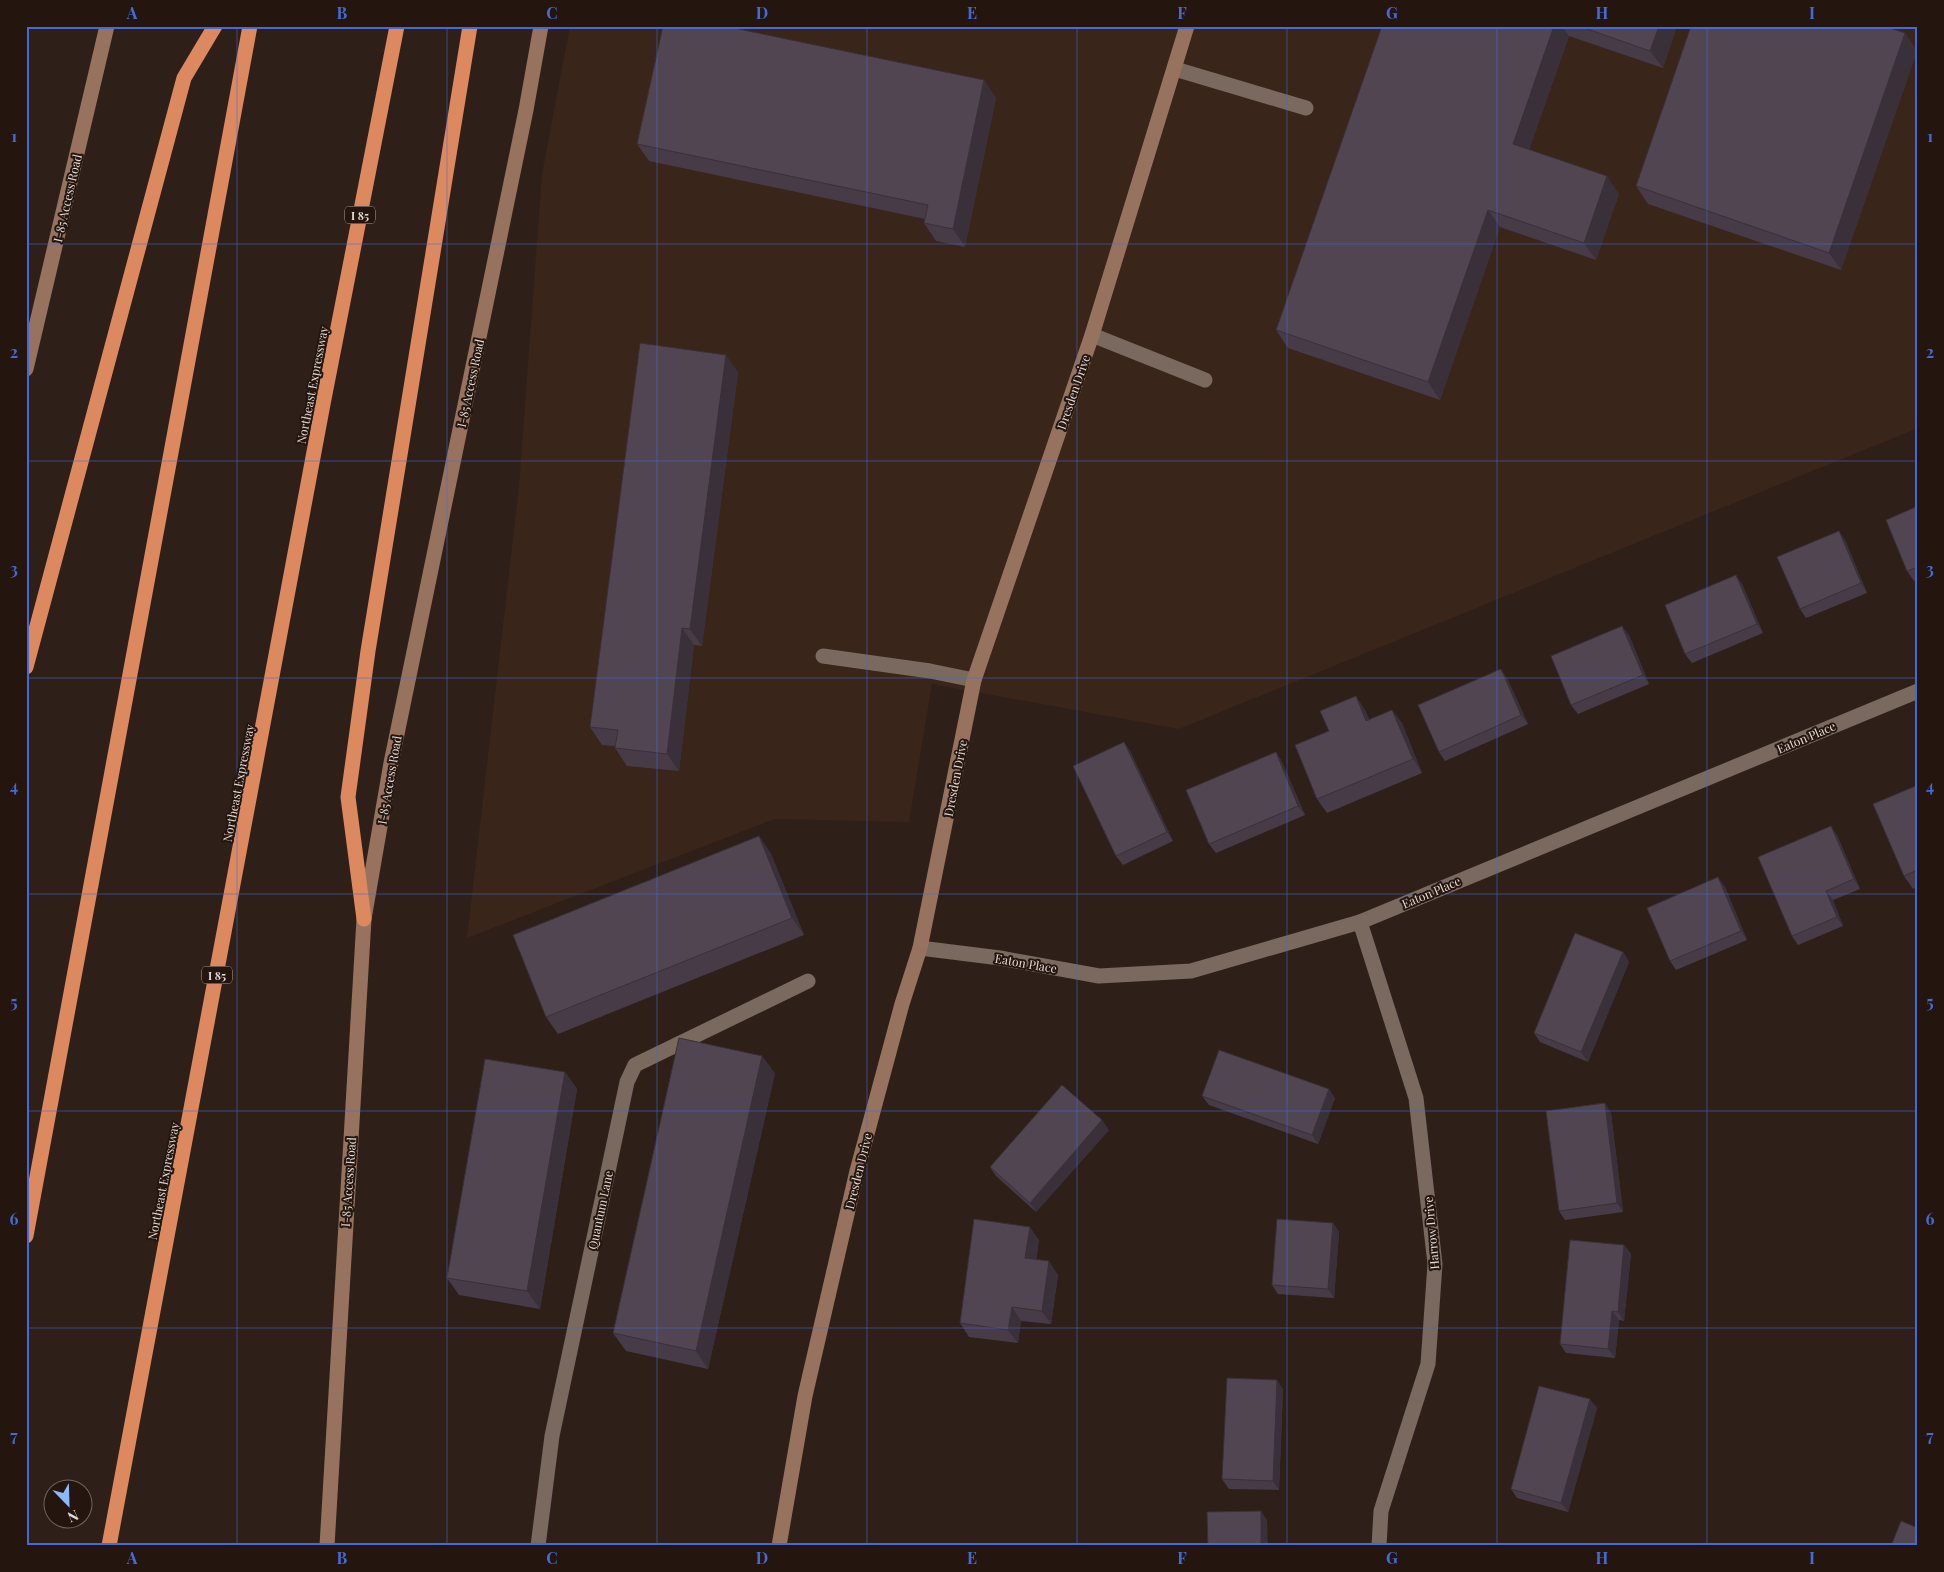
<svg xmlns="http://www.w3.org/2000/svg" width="1944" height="1572" font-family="'Playfair Display',serif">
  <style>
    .built { fill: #39251a }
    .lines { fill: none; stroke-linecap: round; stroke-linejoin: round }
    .lane { stroke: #7a695f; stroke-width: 15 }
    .street { stroke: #7a695f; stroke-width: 15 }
    .secondary { stroke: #97735f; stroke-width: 15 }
    .highway { stroke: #dc8960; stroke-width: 15 }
    .wall { fill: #473b47 }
    .shaded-wall { fill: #393039 }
    .building { fill: #524552; stroke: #393039 }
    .grid { fill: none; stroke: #456ad8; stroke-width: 1; stroke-opacity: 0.55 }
    .labels { text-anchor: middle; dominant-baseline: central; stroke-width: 4; stroke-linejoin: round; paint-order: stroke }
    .shield { fill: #24160f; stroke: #aba09a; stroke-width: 1 }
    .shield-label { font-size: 11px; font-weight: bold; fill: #e5dbd6 }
    .street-label { font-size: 12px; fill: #e5dbd6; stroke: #24160f }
    .neatline { fill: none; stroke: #456ad8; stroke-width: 2 }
    .grid-label { font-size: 16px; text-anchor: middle; font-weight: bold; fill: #456ad8 }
  </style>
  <rect width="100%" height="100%" fill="#2e2018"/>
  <!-- built -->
  <path class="built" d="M570,26H1918V428L1179,729L932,684L909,822L774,819L467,938L519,487L542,174Z"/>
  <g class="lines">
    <!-- lane -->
    <g class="lane">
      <path d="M1175,69L1306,108"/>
      <path d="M1092,335L1205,380"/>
      <path d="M823,656L930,671L974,680"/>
    </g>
    <!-- street -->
    <g class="street">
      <path d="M1360,922L1416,1098L1435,1264L1428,1364L1381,1511L1379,1546"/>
      <path d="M920,948L1000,958L1099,976L1191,971L1360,922L1918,691"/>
      <path d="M538,1546L552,1436L627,1082L635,1065L808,981"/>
    </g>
    <!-- secondary -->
    <g class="secondary">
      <path d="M26,369L107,26"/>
      <path d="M327,1546L364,919L391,763L526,110L541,26"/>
      <path d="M779,1546L805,1396L857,1171L902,1004L920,948L974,680L1092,335L1187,26"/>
    </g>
    <!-- highway -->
    <g class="highway">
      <path d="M26,667L184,78L215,26"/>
      <path d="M364,919L348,797L368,651L470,26"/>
      <path d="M26,1236L250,26"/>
      <path d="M109,1546L323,404L397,26"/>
    </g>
  </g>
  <!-- wall -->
  <g class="wall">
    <path d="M1382,26H1677L1663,68L1569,36L1529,150L1619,194L1596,260L1500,227L1440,400L1288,348L1276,330Z"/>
    <path d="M1905,33L1917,51L1841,270L1648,204L1636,186Z"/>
    <path d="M984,80L996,98L965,247L936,241L924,223L925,219L649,161L637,144Z"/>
    <path d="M738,372L702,646L694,645L679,771L627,766L615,748V746L602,745L590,727Z"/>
    <path d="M1918,506V579L1914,581L1907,571Z"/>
    <path d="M1845,540L1867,593L1806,618L1800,609Z"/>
    <path d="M1742,584L1763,633L1692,663L1685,654Z"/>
    <path d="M1629,635L1649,684L1578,714L1571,705Z"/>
    <path d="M1507,678L1528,724L1445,761L1439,752Z"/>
    <path d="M1365,710L1369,720L1402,723L1422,773L1327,813L1317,799L1329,731Z"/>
    <path d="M1124,742L1130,751L1173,841L1123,865L1116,856Z"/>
    <path d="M1276,752L1282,762L1305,815L1216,853L1209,844Z"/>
    <path d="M1918,785V887L1913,889L1904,876Z"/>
    <path d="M1837,835L1860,889L1833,900L1843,926L1798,945L1792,936Z"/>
    <path d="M759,836L771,854L804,935L558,1034L546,1017Z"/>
    <path d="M1725,887L1747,940L1676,970L1670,961Z"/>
    <path d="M1623,952L1629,962L1588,1062L1540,1042L1534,1033Z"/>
    <path d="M565,1072L577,1089L540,1309L459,1295L447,1278Z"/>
    <path d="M775,1073L708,1369L626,1351L613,1333Z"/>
    <path d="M1202,1096L1335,1098L1318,1144L1209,1105Z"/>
    <path d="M1611,1113L1623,1212L1565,1220L1559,1211Z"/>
    <path d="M1109,1130L1036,1212L996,1176L990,1167Z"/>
    <path d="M1333,1223L1339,1232L1334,1298L1278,1294L1272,1285Z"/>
    <path d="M1039,1240L1036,1259L1058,1275L1051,1324L1021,1321L1018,1343L969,1337L960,1323Z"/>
    <path d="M1624,1245L1631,1254L1624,1321L1619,1320L1615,1358L1566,1353L1560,1344Z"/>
    <path d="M1283,1389L1279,1490L1229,1489L1222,1479Z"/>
    <path d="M1597,1408L1568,1512L1517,1498L1511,1489Z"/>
  </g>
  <!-- shaded-wall -->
  <g class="shaded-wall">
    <path d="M1554,26H1562L1569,36L1525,161L1513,144Z"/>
    <path d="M1659,26H1677L1663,68L1650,51Z"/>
    <path d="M1905,33L1917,51L1841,270L1829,253Z"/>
    <path d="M984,80L996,98L965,247L953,229Z"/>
    <path d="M1607,176L1619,194L1596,260L1584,243Z"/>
    <path d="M1488,210L1500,227L1440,400L1428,382Z"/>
    <path d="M726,355L738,372L702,646L690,629Z"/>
    <path d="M1839,531L1845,540L1867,593L1861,583Z"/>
    <path d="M1736,575L1742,584L1763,633L1757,624Z"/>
    <path d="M1622,626L1629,635L1649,684L1643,675Z"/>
    <path d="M682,628L694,645L679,771L667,754Z"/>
    <path d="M1501,669L1507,678L1528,724L1521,715Z"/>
    <path d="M1356,696L1365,710L1376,734L1366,721Z"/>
    <path d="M1392,710L1402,723L1422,773L1413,759Z"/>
    <path d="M1124,742L1130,751L1173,841L1167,832Z"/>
    <path d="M1276,752L1282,762L1305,815L1298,806Z"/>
    <path d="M1831,826L1837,835L1860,889L1854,879Z"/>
    <path d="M759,836L771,854L804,935L792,918Z"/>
    <path d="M1718,877L1725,887L1747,940L1741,931Z"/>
    <path d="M1826,891L1833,900L1843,926L1837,917Z"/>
    <path d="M1623,952L1629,962L1588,1062L1581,1052Z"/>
    <path d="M762,1056L775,1073L708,1369L696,1351Z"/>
    <path d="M565,1072L577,1089L540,1309L527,1291Z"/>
    <path d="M1329,1089L1335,1098L1318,1144L1312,1135Z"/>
    <path d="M1605,1103L1611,1113L1623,1212L1617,1203Z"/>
    <path d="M1102,1120L1109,1130L1036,1212L1030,1203Z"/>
    <path d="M1333,1223L1339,1232L1334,1298L1328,1289Z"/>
    <path d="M1030,1227L1039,1240L1035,1271L1025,1258Z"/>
    <path d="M1624,1245L1631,1254L1624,1321L1618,1312Z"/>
    <path d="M1049,1261L1058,1275L1051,1324L1042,1311Z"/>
    <path d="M1012,1307L1021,1321L1018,1343L1008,1330Z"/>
    <path d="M1612,1311L1619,1320L1615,1358L1608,1349Z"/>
    <path d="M1277,1380L1283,1389L1279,1490L1273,1481Z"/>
    <path d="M1590,1399L1597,1408L1568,1512L1561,1503Z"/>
    <path d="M1261,1511L1267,1520L1268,1546H1261Z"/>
  </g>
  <!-- building -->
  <g class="building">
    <path d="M663,26H724L984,80L953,229L924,223L928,205L637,144Z"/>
    <path d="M1382,26H1554L1513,144L1607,176L1584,243L1488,210L1428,382L1276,330Z"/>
    <path d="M1579,26H1659L1650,51Z"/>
    <path d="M1691,26H1884L1905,33L1829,253L1636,186Z"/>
    <path d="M640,343L726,355L690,629L682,628L667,754L615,748L618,730L590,727Z"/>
    <path d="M1918,506V567L1907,571L1886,520Z"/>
    <path d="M1839,531L1861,583L1800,609L1777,557Z"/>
    <path d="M1736,575L1757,624L1685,654L1665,605Z"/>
    <path d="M1622,626L1643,675L1571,705L1551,656Z"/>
    <path d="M1501,669L1521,715L1439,752L1418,705Z"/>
    <path d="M1356,696L1366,721L1392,710L1413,759L1317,799L1295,745L1329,731L1320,711Z"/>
    <path d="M1124,742L1167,832L1116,856L1073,766Z"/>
    <path d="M1276,752L1298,806L1209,844L1186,790Z"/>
    <path d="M1918,785V870L1904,876L1873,804Z"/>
    <path d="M1831,826L1854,879L1826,891L1837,917L1792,936L1758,857Z"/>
    <path d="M759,836L792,918L546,1017L513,935Z"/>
    <path d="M1718,877L1741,931L1670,961L1647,908Z"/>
    <path d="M1575,933L1623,952L1581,1052L1534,1033Z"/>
    <path d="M679,1038L762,1056L696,1351L613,1333Z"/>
    <path d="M1219,1050L1329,1089L1312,1135L1202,1096Z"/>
    <path d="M485,1059L565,1072L527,1291L447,1278Z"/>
    <path d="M1062,1085L1102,1120L1030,1203L990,1167Z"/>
    <path d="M1605,1103L1617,1203L1559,1211L1546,1111Z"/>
    <path d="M974,1219L1030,1227L1025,1258L1049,1261L1042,1311L1012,1307L1008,1330L960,1323Z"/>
    <path d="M1277,1219L1333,1223L1328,1289L1272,1285Z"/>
    <path d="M1570,1240L1624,1245L1618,1312L1612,1311L1608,1349L1560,1344Z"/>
    <path d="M1227,1378L1277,1380L1273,1481L1222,1479Z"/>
    <path d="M1539,1386L1590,1399L1561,1503L1511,1489Z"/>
    <path d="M1261,1511V1546H1208L1207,1512Z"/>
    <path d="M1901,1521L1918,1528V1546H1891Z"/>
  </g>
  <!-- grid -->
  <path class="grid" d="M237,26V1546M447,26V1546M657,26V1546M867,26V1546M1077,26V1546M1287,26V1546M1497,26V1546M1707,26V1546M26,244H1918M26,461H1918M26,678H1918M26,894H1918M26,1111H1918M26,1328H1918"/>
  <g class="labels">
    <!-- shield labels -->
    <g class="shield">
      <rect x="345" y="206.5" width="30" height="17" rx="4"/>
      <rect x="202" y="966.5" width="30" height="17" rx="4"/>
    </g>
    <g class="shield-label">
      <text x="360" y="215">I 85</text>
      <text x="217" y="975">I 85</text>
    </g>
    <!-- street labels -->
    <g class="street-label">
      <text transform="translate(67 198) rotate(-77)">I-85 Access Road</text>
      <text transform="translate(470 383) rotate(-78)">I-85 Access Road</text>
      <text transform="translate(312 385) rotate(-79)">Northeast Expressway</text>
      <text transform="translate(1073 392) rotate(-71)">Dresden Drive</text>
      <text transform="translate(1806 737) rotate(-23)">Eaton Place</text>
      <text transform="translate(955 778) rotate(-79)">Dresden Drive</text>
      <text transform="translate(389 780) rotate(-80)">I-85 Access Road</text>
      <text transform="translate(238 783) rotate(-79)">Northeast Expressway</text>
      <text transform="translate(1431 892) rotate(-23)">Eaton Place</text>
      <text transform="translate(1026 963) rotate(10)">Eaton Place</text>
      <text transform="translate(858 1171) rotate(-76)">Dresden Drive</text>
      <text transform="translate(163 1181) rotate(-79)">Northeast Expressway</text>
      <text transform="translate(348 1182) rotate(-86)">I-85 Access Road</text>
      <text transform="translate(600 1210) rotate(-78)">Quantum Lane</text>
      <text transform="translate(1431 1233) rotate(-95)">Harrow Drive</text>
    </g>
  </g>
  <!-- border -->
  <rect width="1944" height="1572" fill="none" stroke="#24160f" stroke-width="55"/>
  <!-- north arrow -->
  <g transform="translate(68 1504) rotate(157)"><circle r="24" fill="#24160f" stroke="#71655f"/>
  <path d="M0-4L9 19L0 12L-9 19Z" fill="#8bbafc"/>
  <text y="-8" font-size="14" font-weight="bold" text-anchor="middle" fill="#e5dbd6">N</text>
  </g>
  <rect x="28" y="28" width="1888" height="1516" class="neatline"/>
  <g class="grid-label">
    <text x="132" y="19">A</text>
    <text x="342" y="19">B</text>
    <text x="552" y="19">C</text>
    <text x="762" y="19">D</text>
    <text x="972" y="19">E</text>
    <text x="1182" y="19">F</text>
    <text x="1392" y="19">G</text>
    <text x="1602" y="19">H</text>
    <text x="1812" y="19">I</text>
    <text x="14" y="142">1</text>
    <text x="1930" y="142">1</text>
    <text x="14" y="358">2</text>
    <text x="1930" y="358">2</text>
    <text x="14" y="575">3</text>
    <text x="1930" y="575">3</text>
    <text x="14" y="792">4</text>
    <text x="1930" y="792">4</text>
    <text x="14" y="1008">5</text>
    <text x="1930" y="1008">5</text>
    <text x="14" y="1225">6</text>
    <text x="1930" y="1225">6</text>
    <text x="14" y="1442">7</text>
    <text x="1930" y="1442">7</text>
    <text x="132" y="1564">A</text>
    <text x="342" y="1564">B</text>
    <text x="552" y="1564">C</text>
    <text x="762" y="1564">D</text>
    <text x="972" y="1564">E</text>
    <text x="1182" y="1564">F</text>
    <text x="1392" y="1564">G</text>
    <text x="1602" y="1564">H</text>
    <text x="1812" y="1564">I</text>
  </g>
</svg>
